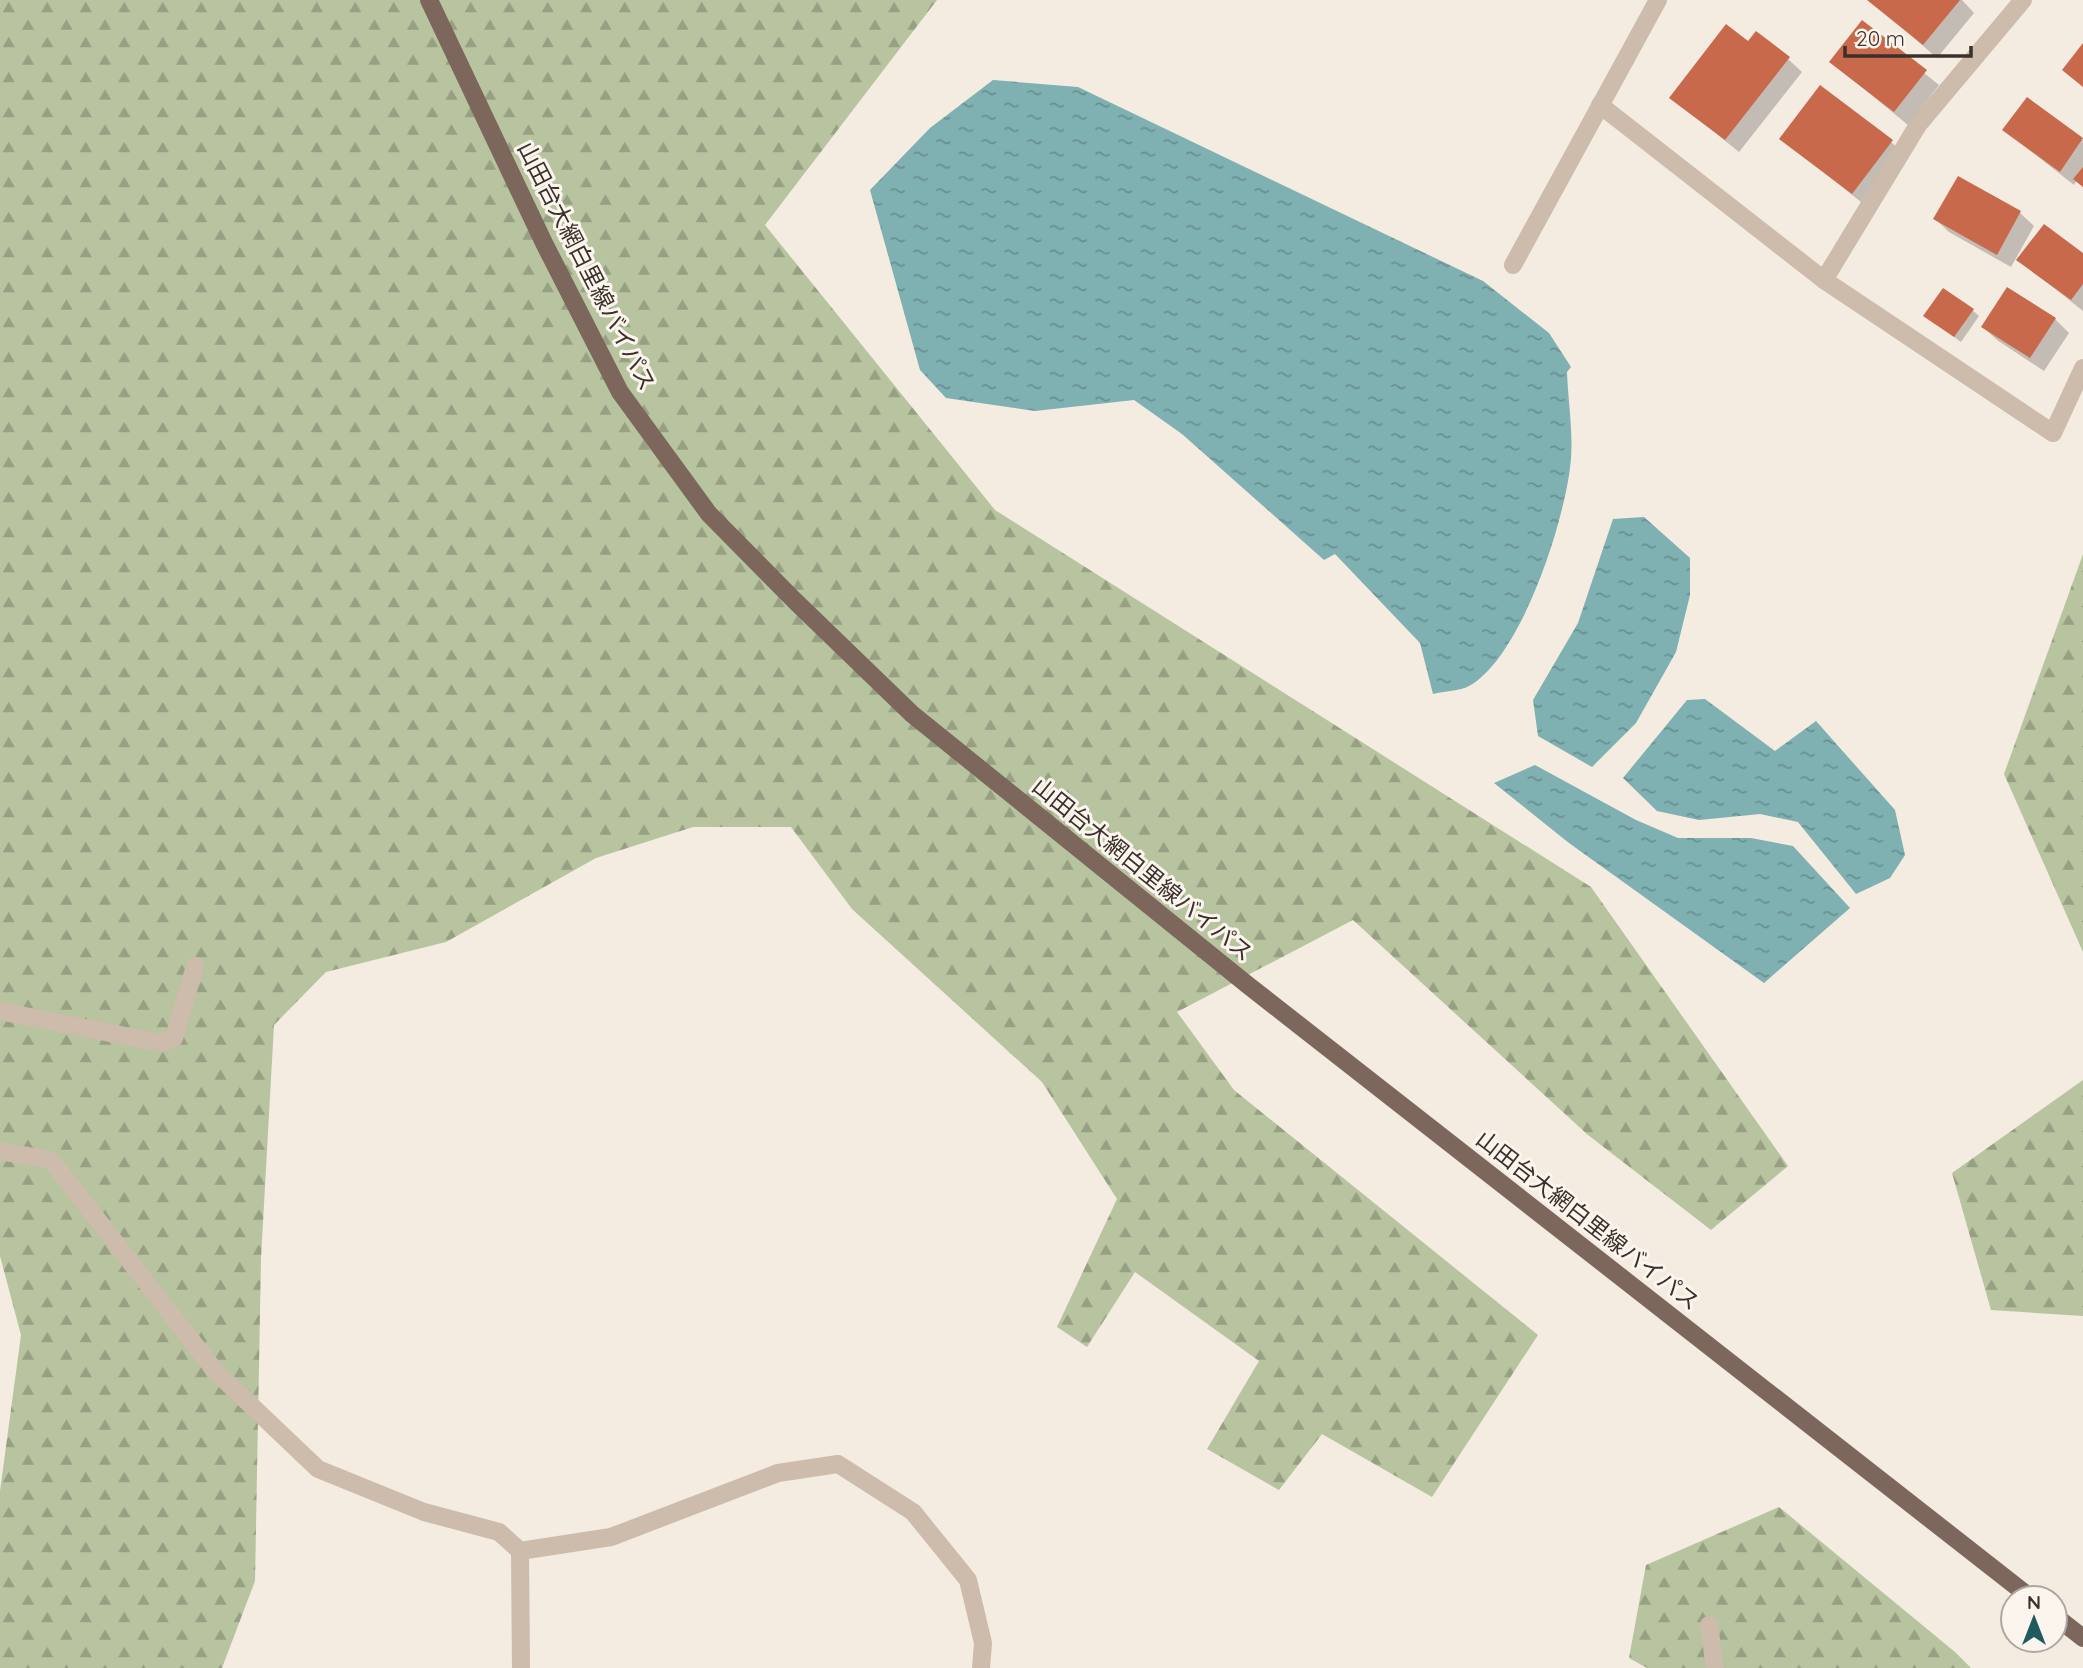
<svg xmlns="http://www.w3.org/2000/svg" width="2083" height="1668" font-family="Quicksand,'Noto Sans JP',sans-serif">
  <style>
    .forest { fill: url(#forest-firs) }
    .water { fill: url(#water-ripples) }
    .shadow { fill: #0003 }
    .building { fill: #c8694b }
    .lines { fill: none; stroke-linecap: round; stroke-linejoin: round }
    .minor { stroke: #cdbbac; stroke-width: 18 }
    .major { stroke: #7d675c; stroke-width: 18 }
    .labels { text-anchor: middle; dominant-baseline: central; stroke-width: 6; stroke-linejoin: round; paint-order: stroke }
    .street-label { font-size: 23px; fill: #3b302b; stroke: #fbf5ee }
  </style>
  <defs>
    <pattern id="forest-firs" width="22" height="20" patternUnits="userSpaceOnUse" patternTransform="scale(1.75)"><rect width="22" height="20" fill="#b8c4a0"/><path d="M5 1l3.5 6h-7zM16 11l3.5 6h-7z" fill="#97a083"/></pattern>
    <pattern id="water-ripples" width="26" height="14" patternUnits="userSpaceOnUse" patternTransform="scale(1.75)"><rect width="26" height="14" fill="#7fb0b2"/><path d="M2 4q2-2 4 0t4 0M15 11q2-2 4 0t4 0" fill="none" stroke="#699091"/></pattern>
  </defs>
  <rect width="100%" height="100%" fill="#f4ebe1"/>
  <!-- forest -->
  <g class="forest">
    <path d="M0,0H937L765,225L995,510L1591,887L1788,1166L1711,1230L1588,1135L1353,920L1177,1012L1234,1090L1538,1335L1432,1497L1322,1434L1279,1490L1207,1449L1259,1361L1135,1272L1087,1347L1057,1327L1117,1199L1042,1082L852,909L791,827H693L596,858L446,942L326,972L274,1025L261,1258L255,1581L222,1668H0V1491L21,1335L0,1256Z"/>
    <path d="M2083,554V952L2004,774Z"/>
    <path d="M2083,1080V1316L1991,1310L1952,1173Z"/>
    <path d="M1779,1507L1955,1652L1971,1668H1647L1629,1658L1646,1565Z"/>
  </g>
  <!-- water -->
  <g class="water">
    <path d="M993,80L1078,87L1483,281L1549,333L1571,367L1567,372C1568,400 1573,430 1571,458C1567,515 1522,657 1469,686C1460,691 1444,691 1433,694L1420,643L1335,554L1324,560L1182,434L1134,400L1035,411L946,398L920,370L870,190L930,128Z"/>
    <path d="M1644,517L1690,558V595L1676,652L1636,723L1592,767L1538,736L1533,700L1578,623L1613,519Z"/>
    <path d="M1705,699L1775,751L1816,721L1895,810L1905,855L1890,878L1856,894L1798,822L1760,814L1699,820L1657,811L1623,778L1687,700Z"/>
    <path d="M1535,765L1636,820L1678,838H1751L1793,846L1850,908L1764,983L1569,843L1494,783Z"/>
  </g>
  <!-- shadow -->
  <g class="shadow">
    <path d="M1870,0H1962L1974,13L1937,58Z"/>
    <path d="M1862,23L1939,85L1908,125L1831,62Z"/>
    <path d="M1748,44L1788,59L1802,72L1739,152L1672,98Z"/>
    <path d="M2027,99L2083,140V187L2077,180L2074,185L2004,130Z"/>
    <path d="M1782,139L1891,142L1905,155L1866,206Z"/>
    <path d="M1958,178L2020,213L2034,226L2011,267L1949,232L1935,219Z"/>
    <path d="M2083,255V311L2019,260Z"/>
    <path d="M1972,310L1979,316L1961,342L1925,316Z"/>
    <path d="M2055,319L2069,333L2044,371L1997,340L1983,327Z"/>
  </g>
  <!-- building -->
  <g class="building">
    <path d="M1867,0H1960L1923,45Z"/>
    <path d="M1862,20L1927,70L1894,112L1829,62Z"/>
    <path d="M1726,24L1748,41L1756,31L1790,57L1725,140L1669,98Z"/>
    <path d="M2083,43V87L2062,70Z"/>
    <path d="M1820,85L1893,140L1852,194L1779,139Z"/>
    <path d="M2027,97L2083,138L2060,172L2002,130Z"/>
    <path d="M2083,167V187L2073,179Z"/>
    <path d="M1958,176L2021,211L1997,255L1933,219Z"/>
    <path d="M2044,224L2083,253V284L2071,300L2016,260Z"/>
    <path d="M2007,287L2056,318L2030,358L1981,327Z"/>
    <path d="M1943,288L1974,309L1954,337L1923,316Z"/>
  </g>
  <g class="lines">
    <!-- minor -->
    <g class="minor">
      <path d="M1600,105L1824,280L2053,433L2083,368"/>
      <path d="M1513,265L1658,0"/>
      <path d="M1824,280L1918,125L2023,0"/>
      <path d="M0,1011L160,1043L174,1038L195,966"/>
      <path d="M0,1151L51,1160L216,1372L318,1469L424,1512L499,1532L520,1551"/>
      <path d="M1709,1625L1715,1668"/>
      <path d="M521,1668L520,1551L611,1537L778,1473L838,1464L913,1512L968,1580L983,1643L981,1668"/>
    </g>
    <!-- major -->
    <g class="major">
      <path d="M429,0L544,243L620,392L709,514L794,600L912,714L1249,986L2031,1598"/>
      <path d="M2055,1616L2083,1638"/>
    </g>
  </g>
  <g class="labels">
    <!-- street labels -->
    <g class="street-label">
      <text transform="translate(587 266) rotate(63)">山田台大網白里線バイパス</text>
      <text transform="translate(1143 869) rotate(39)">山田台大網白里線バイパス</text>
      <text transform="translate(1588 1220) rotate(38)">山田台大網白里線バイパス</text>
    </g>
  </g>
  <!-- north arrow -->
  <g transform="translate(2034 1619)"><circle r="33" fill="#fbf5ee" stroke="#aea6a0" stroke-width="2"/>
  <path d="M0-5L12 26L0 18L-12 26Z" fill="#1f5a5e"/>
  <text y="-10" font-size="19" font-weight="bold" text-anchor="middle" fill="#3b302b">N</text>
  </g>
  <!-- scale -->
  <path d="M1845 46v10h126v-10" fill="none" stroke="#3b302b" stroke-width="3.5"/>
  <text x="1856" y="46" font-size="21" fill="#3b302b" stroke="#fbf5ee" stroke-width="5" paint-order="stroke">20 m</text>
</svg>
